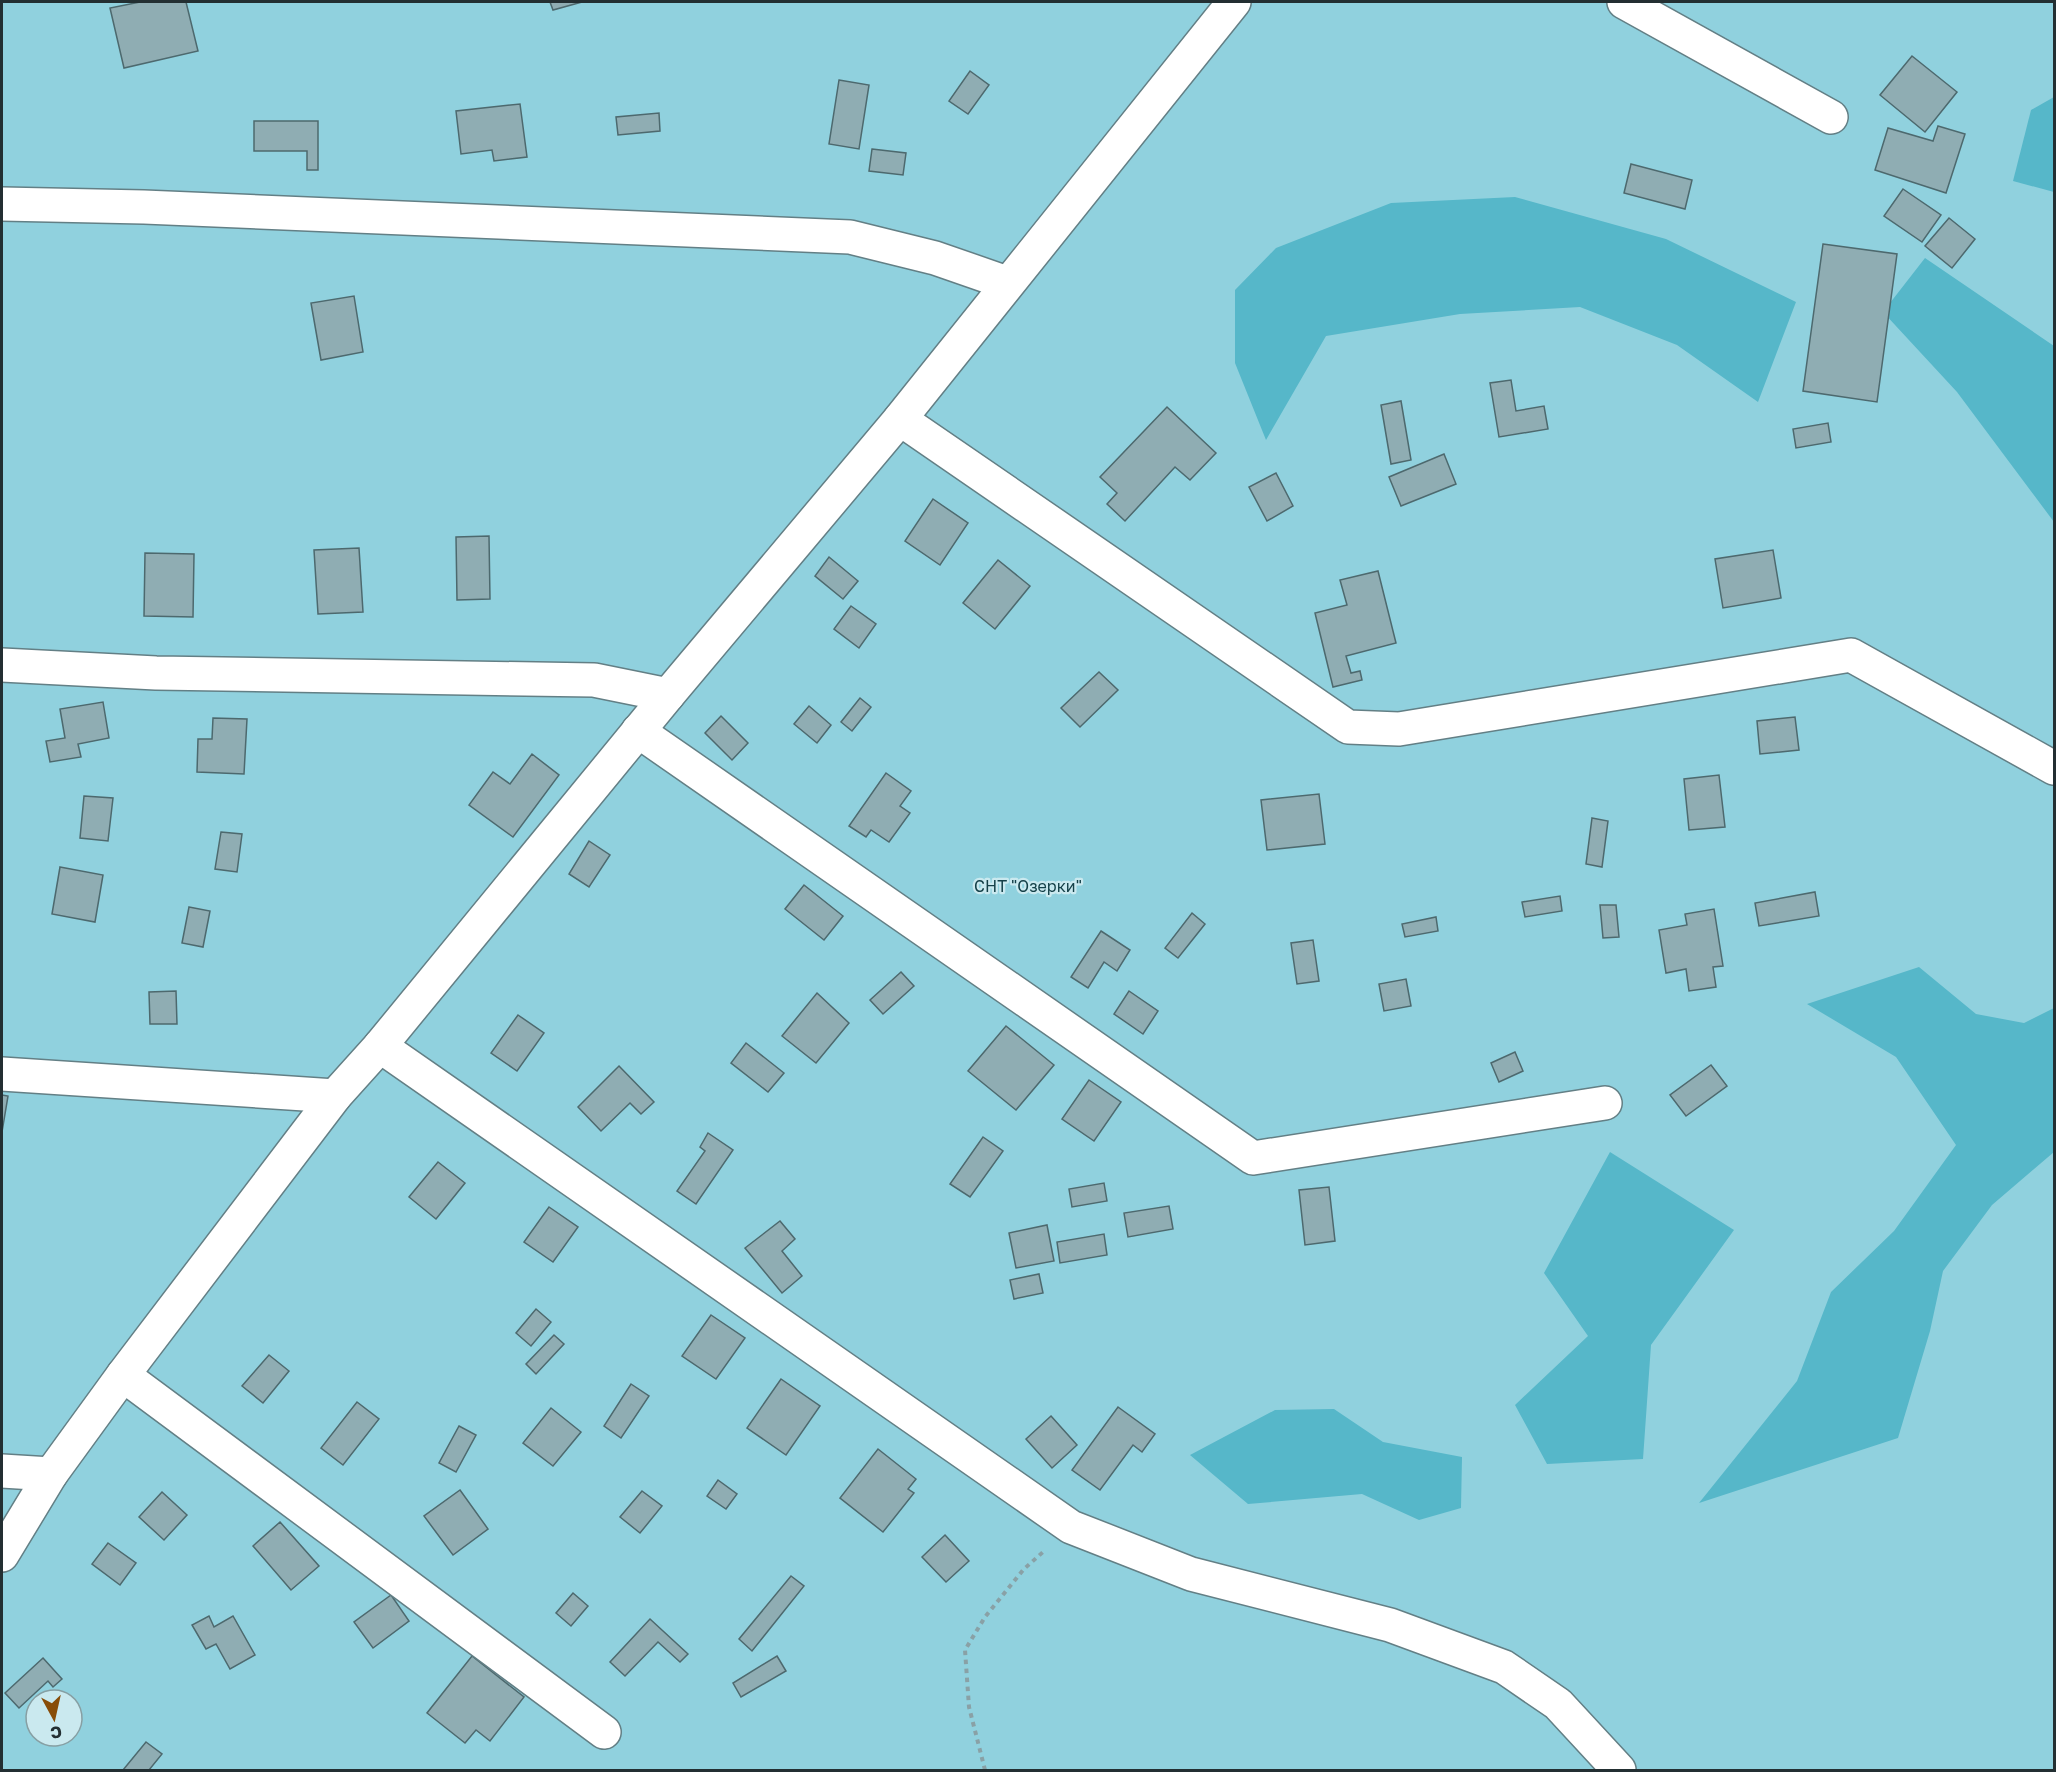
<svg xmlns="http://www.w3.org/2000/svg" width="2056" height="1772" font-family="'Golos Text',sans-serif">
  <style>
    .green { fill: #90d1de; fill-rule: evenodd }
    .water { fill: #56b7c9 }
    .building { fill: #8fadb3; stroke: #4d696e; stroke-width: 1.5 }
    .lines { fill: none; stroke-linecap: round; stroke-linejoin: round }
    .minor-casing { stroke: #637f85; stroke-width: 36 }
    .path { stroke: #89a1a6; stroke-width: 4; stroke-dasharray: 4.5 4.5; stroke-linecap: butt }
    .minor { stroke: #fff; stroke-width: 33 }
    .labels { text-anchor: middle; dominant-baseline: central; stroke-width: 4.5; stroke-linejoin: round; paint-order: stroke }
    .park-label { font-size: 16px; fill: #144048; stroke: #cae9ef }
  </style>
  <rect width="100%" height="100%" fill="#cae9ef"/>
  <!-- green -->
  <path class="green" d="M2,2H2054V1770H2ZM36,1700H72V1736H36Z"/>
  <!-- water -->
  <g class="water">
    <path d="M2054,97V192L2013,181L2031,110Z"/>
    <path d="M1515,197L1666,239L1796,302L1758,402L1677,345L1580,307L1460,314L1326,336L1266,440L1235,363V290L1276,248L1391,203Z"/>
    <path d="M1925,258L2054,346V522L1957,392L1883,312Z"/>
    <path d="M1919,967L1976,1014L2024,1023L2054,1008V1152L1992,1205L1943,1271L1930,1331L1898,1438L1699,1503L1797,1381L1831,1292L1894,1231L1956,1145L1896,1057L1807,1004Z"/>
    <path d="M1610,1152L1734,1230L1651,1345L1643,1459L1547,1464L1515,1405L1588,1336L1544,1273Z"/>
    <path d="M1334,1409L1383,1442L1462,1457L1461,1508L1419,1520L1362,1494L1248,1504L1190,1455L1275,1410Z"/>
  </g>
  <!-- building -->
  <g class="building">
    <path d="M140,2H186L198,51L124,68L110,8Z"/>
    <path d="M550,2H582L553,10Z"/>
    <path d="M1912,56L1957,92L1925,132L1880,95Z"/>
    <path d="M970,71L989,85L968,114L949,101Z"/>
    <path d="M839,80L869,85L859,149L829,144Z"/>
    <path d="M520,104L527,157L494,161L492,150L461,154L456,111Z"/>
    <path d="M659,113L660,131L618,135L616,117Z"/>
    <path d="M254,121H318V170H307V151H254Z"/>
    <path d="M1938,126L1965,134L1946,193L1875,170L1888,128L1933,141Z"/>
    <path d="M872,149L906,153L903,175L869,171Z"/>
    <path d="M1631,164L1692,180L1685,209L1624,193Z"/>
    <path d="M1903,189L1941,215L1922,242L1884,216Z"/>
    <path d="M1949,218L1975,239L1952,268L1925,246Z"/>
    <path d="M1823,244L1897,254L1877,402L1803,391Z"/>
    <path d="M354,296L363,352L321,360L311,303Z"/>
    <path d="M1511,380L1516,411L1544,406L1548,429L1499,437L1490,383Z"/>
    <path d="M1401,401L1411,460L1391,464L1381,405Z"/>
    <path d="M1167,407L1216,453L1190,480L1175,467L1125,521L1107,504L1117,493L1100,477Z"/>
    <path d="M1828,423L1831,442L1796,448L1793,429Z"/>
    <path d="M1444,454L1456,484L1401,506L1389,477Z"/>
    <path d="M1276,473L1293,506L1267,521L1249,487Z"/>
    <path d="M933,499L968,523L940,565L905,541Z"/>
    <path d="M489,536L490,599L457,600L456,537Z"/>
    <path d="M359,548L363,612L318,614L314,550Z"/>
    <path d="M1773,550L1781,598L1723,608L1715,559Z"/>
    <path d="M145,553L194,554L193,617L144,616Z"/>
    <path d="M829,557L858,581L843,599L815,576Z"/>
    <path d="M998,560L1030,586L995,629L963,603Z"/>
    <path d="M1378,571L1396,643L1346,656L1351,673L1360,671L1362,680L1333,687L1315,613L1347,605L1340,580Z"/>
    <path d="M851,606L876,624L859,648L834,629Z"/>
    <path d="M1099,672L1118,690L1080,727L1061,708Z"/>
    <path d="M860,698L871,707L852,731L841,722Z"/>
    <path d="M103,702L109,738L78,744L81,757L50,762L46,741L65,738L60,709Z"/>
    <path d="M809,706L831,725L817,743L794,724Z"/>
    <path d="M721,716L748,743L732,760L705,733Z"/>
    <path d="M1795,717L1799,750L1760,754L1757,721Z"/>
    <path d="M213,718L247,719L244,774L197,772L198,739H212Z"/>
    <path d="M532,754L559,775L513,837L469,805L493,772L510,784Z"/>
    <path d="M886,773L911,791L900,806L910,813L889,842L871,830L866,837L849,826Z"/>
    <path d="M1719,775L1725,827L1689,830L1684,779Z"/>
    <path d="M1319,794L1325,844L1267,850L1261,800Z"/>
    <path d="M84,796L113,798L108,841L80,838Z"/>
    <path d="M1592,818L1608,821L1602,867L1586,864Z"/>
    <path d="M221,832L242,834L237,872L215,869Z"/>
    <path d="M589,841L610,855L589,887L569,874Z"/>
    <path d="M60,867L103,875L95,922L52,914Z"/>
    <path d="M804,885L843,916L824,940L785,909Z"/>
    <path d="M1815,892L1819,916L1759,926L1755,903Z"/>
    <path d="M1560,896L1562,911L1525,917L1522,902Z"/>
    <path d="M1600,905H1616L1619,937L1603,938Z"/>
    <path d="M189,907L210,911L203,947L182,943Z"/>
    <path d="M1714,909L1723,966L1713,967L1716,987L1689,991L1686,969L1666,973L1659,930L1687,925L1685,914Z"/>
    <path d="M1192,913L1205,924L1178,958L1165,948Z"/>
    <path d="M1436,917L1438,931L1405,937L1402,924Z"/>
    <path d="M1101,931L1130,950L1117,971L1104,962L1088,988L1071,977Z"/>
    <path d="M1313,940L1319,981L1297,984L1291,943Z"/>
    <path d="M901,972L914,986L883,1014L870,1000Z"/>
    <path d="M1406,979L1411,1006L1384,1011L1379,984Z"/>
    <path d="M176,991L177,1024H150L149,992Z"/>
    <path d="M1129,991L1158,1011L1143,1034L1114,1014Z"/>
    <path d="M817,993L849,1023L816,1063L782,1036Z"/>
    <path d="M518,1015L544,1033L517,1071L491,1053Z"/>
    <path d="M1006,1026L1054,1065L1016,1110L968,1071Z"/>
    <path d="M746,1043L784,1073L768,1092L731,1063Z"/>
    <path d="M1515,1052L1523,1071L1499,1082L1491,1063Z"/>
    <path d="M1711,1065L1727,1086L1686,1116L1670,1095Z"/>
    <path d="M619,1066L654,1102L641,1114L630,1103L601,1131L578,1107Z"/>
    <path d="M1089,1080L1121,1102L1094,1141L1062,1119Z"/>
    <path d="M2,1095L8,1096L2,1132Z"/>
    <path d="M708,1133L733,1150L696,1204L677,1191L705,1151L700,1147Z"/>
    <path d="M983,1137L1003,1151L970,1197L950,1184Z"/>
    <path d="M438,1162L465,1183L436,1219L409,1197Z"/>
    <path d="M1104,1183L1107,1201L1072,1207L1069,1189Z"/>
    <path d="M1329,1187L1335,1241L1305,1245L1299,1190Z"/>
    <path d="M1169,1206L1173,1229L1128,1237L1124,1213Z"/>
    <path d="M549,1207L578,1227L553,1262L524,1242Z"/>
    <path d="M780,1221L795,1239L782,1251L802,1276L782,1293L745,1248Z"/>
    <path d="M1047,1225L1054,1261L1016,1268L1009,1233Z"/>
    <path d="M1104,1234L1107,1255L1060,1263L1057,1242Z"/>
    <path d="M1039,1274L1043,1293L1014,1299L1010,1280Z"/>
    <path d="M536,1309L551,1322L531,1346L516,1333Z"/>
    <path d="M711,1315L745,1338L716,1379L682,1356Z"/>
    <path d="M554,1335L564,1344L536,1374L526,1364Z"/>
    <path d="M269,1355L289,1371L263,1403L242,1386Z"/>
    <path d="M781,1379L820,1406L786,1455L747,1428Z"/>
    <path d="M631,1384L649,1396L621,1438L604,1426Z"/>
    <path d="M357,1402L379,1419L343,1465L321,1448Z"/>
    <path d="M1118,1407L1155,1434L1142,1452L1133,1445L1100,1490L1072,1470Z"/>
    <path d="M551,1408L581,1432L553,1466L523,1443Z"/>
    <path d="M1051,1416L1077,1445L1052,1468L1026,1439Z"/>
    <path d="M459,1426L476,1435L456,1472L439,1463Z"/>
    <path d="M878,1449L916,1479L908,1489L914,1493L883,1532L840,1498Z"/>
    <path d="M718,1480L737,1494L726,1509L707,1496Z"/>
    <path d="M460,1490L488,1529L453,1555L424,1516Z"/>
    <path d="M642,1491L662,1506L640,1533L620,1517Z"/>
    <path d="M162,1492L187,1515L164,1540L139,1517Z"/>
    <path d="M280,1522L319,1566L291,1590L253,1546Z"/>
    <path d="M945,1535L969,1561L946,1582L922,1557Z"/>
    <path d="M108,1543L136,1563L120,1585L92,1564Z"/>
    <path d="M791,1576L804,1586L752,1651L739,1639Z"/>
    <path d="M573,1593L588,1606L571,1626L556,1613Z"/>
    <path d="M391,1595L409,1621L373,1648L354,1622Z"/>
    <path d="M209,1616L214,1627L233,1616L255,1655L230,1669L216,1644L206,1649L192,1625Z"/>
    <path d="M650,1619L688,1654L680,1662L658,1642L625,1676L610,1662Z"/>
    <path d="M472,1656L524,1697L490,1741L476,1730L465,1743L427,1713Z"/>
    <path d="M777,1656L786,1671L741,1697L733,1683Z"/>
    <path d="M43,1658L62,1679L53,1687L48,1681L19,1708L5,1693Z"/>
    <path d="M146,1742L162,1754L149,1770H123Z"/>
  </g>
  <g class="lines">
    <defs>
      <g id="minor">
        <path d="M1624,2L1831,117"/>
        <path d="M2,204L144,207L850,237L935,258L1007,283"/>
        <path d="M900,419L1348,727L1399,729L1851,655L2054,768"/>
        <path d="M2,665L156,673L594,680L668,695"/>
        <path d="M638,731L1253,1158L1605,1103"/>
        <path d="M380,1046L1071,1527L1191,1574L1390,1625L1504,1667L1558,1704L1619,1770"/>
        <path d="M2,1074L335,1096"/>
        <path d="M123,1375L604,1732"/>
        <path d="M2,1471L51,1474"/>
        <path d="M2,1555L51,1474L123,1375L335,1096L380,1046L668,695L900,419L1234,2"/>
      </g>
    </defs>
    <!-- minor casing -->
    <use href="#minor" class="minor-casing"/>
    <!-- path -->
    <path class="path" d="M985,1770L969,1707L965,1650L985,1617L1024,1569L1043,1552"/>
    <!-- minor -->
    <use href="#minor" class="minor"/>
  </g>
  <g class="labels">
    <!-- park labels -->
    <g class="park-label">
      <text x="1028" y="886">СНТ "Озерки"</text>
    </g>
  </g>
  <!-- border -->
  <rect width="2056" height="1772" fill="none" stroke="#232f32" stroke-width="6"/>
  <!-- north arrow -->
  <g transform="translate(54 1718) rotate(172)"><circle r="28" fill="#cae9ef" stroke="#879fa3" stroke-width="1.5"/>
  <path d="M0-4.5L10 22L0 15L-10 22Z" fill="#884d08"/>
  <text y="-9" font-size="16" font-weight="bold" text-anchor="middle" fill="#232f32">С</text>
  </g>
</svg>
